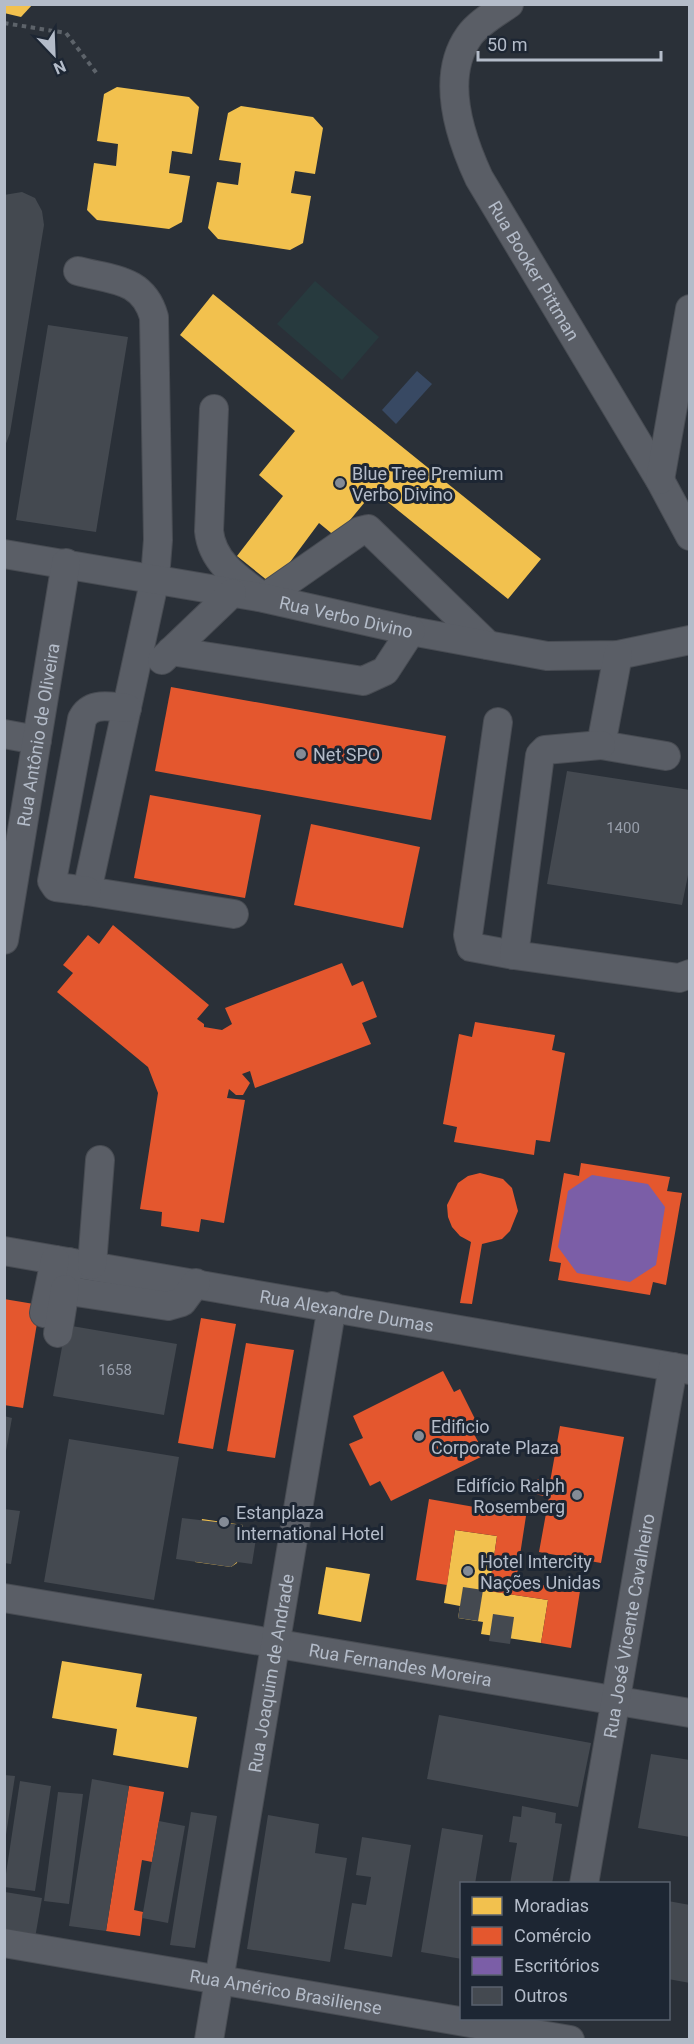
<svg xmlns="http://www.w3.org/2000/svg" width="694" height="2044" font-family="Roboto,sans-serif">
  <style>
    .green { fill: #273a3e }
    .water { fill: #384963 }
    .homes { fill: #f2c14e }
    .shops { fill: #e4572e }
    .offices { fill: #7b5ea7 }
    .building { fill: #444950 }
    .lines { fill: none; stroke-linecap: round; stroke-linejoin: round }
    .minor-casing { stroke: #484c53; stroke-width: 30 }
    .path { stroke: #5d636a; stroke-width: 4; stroke-dasharray: 4.5 4.5; stroke-linecap: butt }
    .minor { stroke: #5a5e66; stroke-width: 28 }
    .poi-dot { fill: #848b96; stroke: #1d2633; stroke-width: 2 }
    .labels { text-anchor: middle; dominant-baseline: central; stroke-width: 6; stroke-linejoin: round; paint-order: stroke }
    .number-label { font-size: 15px; fill: #989fab }
    .street-label { font-size: 18px; fill: #b4bcc9; stroke: #1d2633 }
    .poi-label { font-size: 18px; fill: #b4bcc9; stroke: #1d2633; text-anchor: start }
  </style>
  <rect width="100%" height="100%" fill="#2a3038"/>
  <!-- green -->
  <path class="green" d="M315,281L379,337L342,380L277,324Z"/>
  <!-- water -->
  <path class="water" d="M417,371L432,384L396,424L382,410Z"/>
  <!-- homes -->
  <g class="homes">
    <path d="M4,4H33L21,17L4,13Z"/>
    <path d="M117,87L189,97L199,107L192,154L172,151L169,173L190,176L182,222L169,229L97,220L87,210L94,163L116,166L118,144L97,141L104,94Z"/>
    <path d="M241,106L313,117L323,128L315,174L295,171L291,193L311,196L303,243L290,250L218,239L208,228L217,182L238,185L241,163L219,160L228,113Z"/>
    <path d="M213,294L541,559L508,599L374,491L336,537L319,523L273,585L237,556L283,496L259,475L295,431L180,335Z"/>
    <path d="M202,1519L243,1525L237,1563L231,1567L195,1562Z"/>
    <path d="M455,1530L497,1536L489,1591L548,1600L541,1643L481,1634L483,1622L458,1618L460,1606L444,1603Z"/>
    <path d="M326,1567L370,1574L361,1622L318,1614Z"/>
    <path d="M62,1661L142,1674L136,1707L197,1717L188,1768L113,1755L117,1729L52,1718Z"/>
  </g>
  <!-- shops -->
  <g class="shops">
    <path d="M171,687L446,736L431,820L155,771Z"/>
    <path d="M150,795L261,815L245,898L134,878Z"/>
    <path d="M311,824L420,847L403,928L294,905Z"/>
    <path d="M113,925L209,1005L197,1019L204,1024V1027L222,1030L232,1024L225,1008L342,963L352,986L363,981L377,1017L362,1023L371,1044L255,1088L250,1071L242,1074L250,1083L243,1095H236L229,1089L227,1098L245,1100L224,1223L201,1219L199,1232L161,1226L162,1212L140,1209L158,1093L148,1067L57,992L73,973L63,965L88,935L99,944Z"/>
    <path d="M475,1022L555,1035L552,1050L565,1053L550,1142L536,1140L534,1155L454,1142L457,1127L443,1124L459,1034L472,1037Z"/>
    <path d="M581,1163L670,1177L667,1191L682,1193L666,1285L653,1282L650,1295L558,1280L561,1263L549,1261L564,1173L579,1176Z"/>
    <path d="M480,1173L503,1179L512,1188L518,1211L510,1231L502,1239L482,1244L472,1304L460,1303L471,1242L460,1236L452,1227L448,1217L447,1205L458,1183L468,1176Z"/>
    <path d="M4,1299L40,1305L23,1408L4,1405Z"/>
    <path d="M201,1318L236,1324L213,1449L178,1443Z"/>
    <path d="M246,1343L294,1350L275,1458L227,1451Z"/>
    <path d="M443,1371L454,1392L460,1389L481,1431L474,1434L485,1455L391,1501L380,1481L370,1486L349,1444L363,1438L353,1416Z"/>
    <path d="M560,1426L624,1437L601,1563L539,1552L549,1497L534,1494L537,1479L550,1482Z"/>
    <path d="M429,1499L526,1516L516,1581L580,1591L571,1648L541,1643L548,1600L489,1591L497,1536L455,1530L447,1585L416,1580Z"/>
    <path d="M129,1786L164,1792L152,1862L142,1860L134,1910L143,1912L140,1936L106,1931Z"/>
  </g>
  <!-- offices -->
  <path class="offices" d="M592,1175L648,1184L665,1207L656,1265L630,1282L577,1273L558,1247L568,1191Z"/>
  <!-- building -->
  <g class="building">
    <path d="M22,192L35,198L42,211L44,225L10,433L5,446L4,195Z"/>
    <path d="M48,325L128,337L96,532L16,520Z"/>
    <path d="M567,771L690,790V865L682,905L547,884Z"/>
    <path d="M66,1325L177,1344L164,1415L53,1396Z"/>
    <path d="M4,1416L12,1418L6,1451H4Z"/>
    <path d="M69,1439L179,1457L154,1600L44,1582Z"/>
    <path d="M4,1509L20,1511L11,1564L4,1563Z"/>
    <path d="M182,1518L243,1525L242,1529L257,1532L252,1564L237,1562L231,1567L176,1559Z"/>
    <path d="M463,1587L483,1590L478,1621L458,1618Z"/>
    <path d="M493,1614L514,1617L510,1644L489,1641Z"/>
    <path d="M439,1715L591,1743L578,1807L427,1779Z"/>
    <path d="M651,1754L690,1760V1837L638,1828Z"/>
    <path d="M4,1775L15,1776L6,1835H4Z"/>
    <path d="M92,1779L129,1786L106,1931L69,1926Z"/>
    <path d="M20,1781L51,1786L35,1891L4,1887Z"/>
    <path d="M58,1792L83,1794L69,1904L44,1901Z"/>
    <path d="M522,1806L556,1813L555,1823L562,1824L552,1884H510L517,1843L509,1842L513,1816L521,1817Z"/>
    <path d="M191,1812L217,1816L195,1948L170,1945Z"/>
    <path d="M268,1815L319,1824L315,1853L347,1858L330,1962L247,1949Z"/>
    <path d="M159,1821L185,1826L168,1923L142,1918Z"/>
    <path d="M442,1828L483,1835L475,1884H462V1959L421,1952Z"/>
    <path d="M362,1837L411,1845L392,1957L344,1949L352,1903L366,1905L371,1877L356,1875Z"/>
    <path d="M5,1892L42,1898L35,1938L4,1933Z"/>
    <path d="M668,1901L690,1905V1983L668,1979Z"/>
  </g>
  <g class="lines">
    <defs>
      <g id="minor">
        <path id="s1" d="M509,4C496,13 478,23 469,36C440,77 460,137 479,178L660,480L690,536"/>
        <path d="M78,271C112,280 143,278 154,317L158,540L155,578L87,891L234,914"/>
        <path d="M214,409L209,531C212,563 240,580 264,598L360,531L368,529L488,645"/>
        <path d="M660,480L690,309"/>
        <path id="s2" d="M4,554L264,598L411,631L547,656L618,655L690,640"/>
        <path d="M171,651L363,681L385,671L411,631"/>
        <path d="M618,655L601,745L666,756"/>
        <path d="M162,660L232,593"/>
        <path d="M498,722L468,935L471,947L514,955"/>
        <path d="M4,734L37,740"/>
        <path d="M601,745L545,750L540,755L514,955L679,978L690,974"/>
        <path d="M87,891L56,887L52,881L82,719C91,701 110,707 127,708"/>
        <path id="s3" d="M4,940L66,563"/>
        <path id="s4" d="M4,1251L690,1370"/>
        <path d="M69,1262L65,1287L76,1292L168,1306L182,1302L196,1283"/>
        <path d="M92,1265L100,1160"/>
        <path d="M44,1313L55,1260"/>
        <path d="M58,1333L65,1289"/>
        <path id="s5" d="M4,1598L690,1713"/>
        <path id="s6" d="M584,1884L673,1367"/>
        <path id="s7" d="M4,1943L570,2040"/>
        <path id="s8" d="M209,2040L332,1306"/>
      </g>
    </defs>
    <!-- minor casing -->
    <use href="#minor" class="minor-casing"/>
    <!-- path -->
    <path class="path" d="M4,23L66,33L98,75"/>
    <!-- minor -->
    <use href="#minor" class="minor"/>
  </g>
  <!-- markers -->
  <g class="poi-dot">
    <circle cx="340" cy="483" r="6"/>
    <circle cx="301" cy="754" r="6"/>
    <circle cx="419" cy="1436" r="6"/>
    <circle cx="577" cy="1495" r="6"/>
    <circle cx="224" cy="1522" r="6"/>
    <circle cx="468" cy="1571" r="6"/>
  </g>
  <g class="labels">
    <!-- number labels -->
    <g class="number-label">
      <text x="623" y="828">1400</text>
      <text x="115" y="1370">1658</text>
    </g>
    <!-- street labels -->
    <g class="street-label">
      <text stroke="none"><textPath href="#s1" startOffset="308">Rua Booker Pittman</textPath></text>
      <text stroke="none"><textPath href="#s2" startOffset="348">Rua Verbo Divino</textPath></text>
      <text stroke="none"><textPath href="#s3" startOffset="208">Rua Antônio de Oliveira</textPath></text>
      <text stroke="none"><textPath href="#s4" startOffset="348">Rua Alexandre Dumas</textPath></text>
      <text stroke="none"><textPath href="#s6" startOffset="262">Rua José Vicente Cavalheiro</textPath></text>
      <text stroke="none"><textPath href="#s5" startOffset="402">Rua Fernandes Moreira</textPath></text>
      <text stroke="none"><textPath href="#s8" startOffset="372">Rua Joaquim de Andrade</textPath></text>
      <text stroke="none"><textPath href="#s7" startOffset="286">Rua Américo Brasiliense</textPath></text>
    </g>
    <!-- poi labels -->
    <g class="poi-label">
      <text x="352" y="473">Blue Tree Premium<tspan x="352" dy="21">Verbo Divino</tspan></text>
      <text x="313" y="754">Net SPO</text>
      <text x="431" y="1426">Edificio<tspan x="431" dy="21">Corporate Plaza</tspan></text>
      <text x="565" y="1485" text-anchor="end">Edifício Ralph<tspan x="565" dy="21">Rosemberg</tspan></text>
      <text x="236" y="1512">Estanplaza<tspan x="236" dy="21">International Hotel</tspan></text>
      <text x="480" y="1561">Hotel Intercity<tspan x="480" dy="21">Nações Unidas</tspan></text>
    </g>
  </g>
  <!-- border -->
  <rect width="694" height="2044" fill="none" stroke="#b4bcc9" stroke-width="12"/>
  <!-- legend -->
  <rect x="460" y="1882" width="210" height="138" fill="#1d2633" stroke="#59626f" stroke-width="1.5"/>
  <rect x="472" y="1897" width="30" height="18" fill="#f2c14e" stroke="#59626f" stroke-width="1.5"/>
  <text x="514" y="1912" font-size="18" fill="#b4bcc9">Moradias</text>
  <rect x="472" y="1927" width="30" height="18" fill="#e4572e" stroke="#59626f" stroke-width="1.5"/>
  <text x="514" y="1942" font-size="18" fill="#b4bcc9">Comércio</text>
  <rect x="472" y="1957" width="30" height="18" fill="#7b5ea7" stroke="#59626f" stroke-width="1.5"/>
  <text x="514" y="1972" font-size="18" fill="#b4bcc9">Escritórios</text>
  <rect x="472" y="1987" width="30" height="18" fill="#444950" stroke="#59626f" stroke-width="1.5"/>
  <text x="514" y="2002" font-size="18" fill="#b4bcc9">Outros</text>
  <!-- north arrow -->
  <g transform="translate(54 54) rotate(157)" stroke="#1d2633" stroke-width="4.5" paint-order="stroke">
  <path d="M0-4.5L10 22L0 15L-10 22Z" fill="#b4bcc9"/>
  <text y="-9" font-size="16" font-weight="bold" text-anchor="middle" fill="#b4bcc9">N</text>
  </g>
  <!-- scale -->
  <path d="M478 51v9h183v-9" fill="none" stroke="#b4bcc9" stroke-width="3"/>
  <text x="487" y="51" font-size="18" fill="#b4bcc9" stroke="#1d2633" stroke-width="4.5" paint-order="stroke">50 m</text>
</svg>
